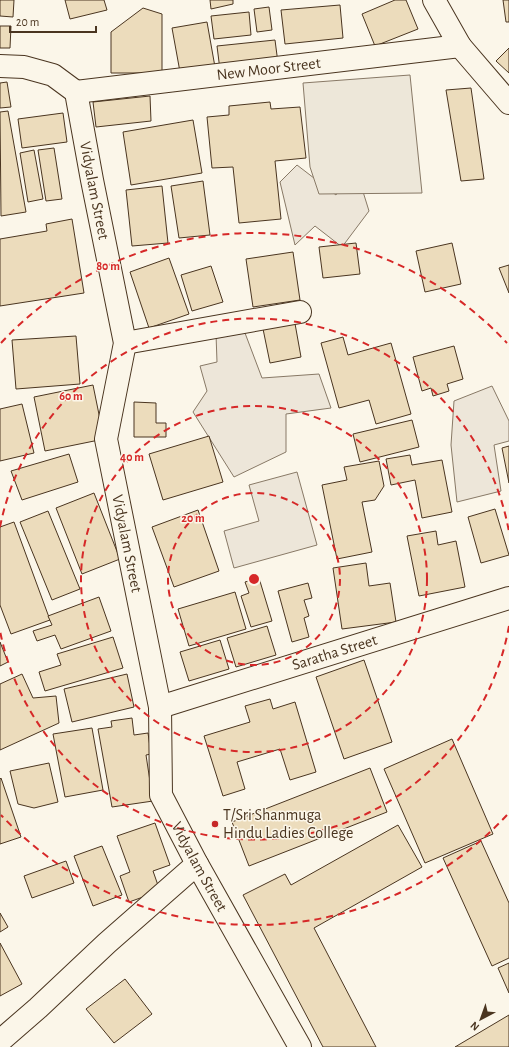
<svg xmlns="http://www.w3.org/2000/svg" width="509" height="1047" font-family="'Alegreya Sans',sans-serif">
  <style>
    .green { fill: #ede6d9; stroke: #887966 }
    .parking { fill: #ede7d9; stroke: #887966 }
    .building { fill: #ecdcbc; stroke: #4a3520 }
    .lines { fill: none; stroke-linecap: round; stroke-linejoin: round }
    .street-casing { stroke: #4a3520; stroke-width: 24 }
    .street { stroke: #fbf6e9; stroke-width: 22 }
    .ring { fill: none; stroke: #d62828; stroke-width: 2; stroke-dasharray: 7 5 }
    .poi-dot { fill: #c62828; stroke: #fbf6e9; stroke-width: 1.5 }
    .labels { text-anchor: middle; dominant-baseline: central; stroke-width: 3; stroke-linejoin: round; paint-order: stroke }
    .street-label { font-size: 16px; fill: #4a3520; stroke: #fbf6e9 }
    .poi-label { font-size: 16px; fill: #4a3520; stroke: #fbf6e9; text-anchor: start }
    .centre { fill: #d62828; stroke: #fbf6e9; stroke-width: 2 }
    .ring-label { font-size: 12px; text-anchor: middle; font-weight: bold; fill: #d62828; stroke: #fbf6e9; stroke-width: 3; stroke-linejoin: round; paint-order: stroke }
  </style>
  <rect width="100%" height="100%" fill="#fbf6e9"/>
  <!-- green -->
  <g class="green">
    <path d="M297,165L336,195L346,177L360,182L369,211L342,247L315,226L295,245L280,182Z"/>
    <path d="M245,333L262,378L319,374L331,408L286,414V452L234,477L193,412L207,391L200,366L217,362L216,334Z"/>
    <path d="M492,386L509,421V441L494,445L501,491L457,502L451,445L454,401Z"/>
    <path d="M297,472L317,545L234,568L224,531L259,521L249,485Z"/>
  </g>
  <!-- parking -->
  <path class="parking" d="M410,75L422,193L319,194L310,167L303,83Z"/>
  <!-- building -->
  <g class="building">
    <path d="M0,0H14L13,17L0,16Z"/>
    <path d="M65,0H104L107,10L70,19Z"/>
    <path d="M210,0H233V4L211,9Z"/>
    <path d="M395,0H406L418,29L375,46L362,14Z"/>
    <path d="M503,0H509V22H506Z"/>
    <path d="M340,5L343,38L285,44L281,10Z"/>
    <path d="M269,7L272,30L257,32L254,9Z"/>
    <path d="M143,8L162,14V73H111V32Z"/>
    <path d="M249,12L251,35L214,39L211,16Z"/>
    <path d="M207,22L215,67L180,72L172,28Z"/>
    <path d="M0,26H11L10,48H0Z"/>
    <path d="M275,40L278,63L220,70L217,46Z"/>
    <path d="M509,48V73L496,61Z"/>
    <path d="M7,82L11,107L0,108V83Z"/>
    <path d="M471,88L484,179L461,181L446,90Z"/>
    <path d="M150,96L151,121L96,127L93,102Z"/>
    <path d="M270,102L271,109L300,107L306,158L275,161L281,219L239,223L233,167L212,168L207,117L229,115V106Z"/>
    <path d="M8,111L26,212L1,216L0,112Z"/>
    <path d="M63,113L67,142L22,148L18,119Z"/>
    <path d="M193,120L202,173L131,185L123,132Z"/>
    <path d="M54,148L62,199L46,201L38,150Z"/>
    <path d="M34,150L43,199L28,202L20,153Z"/>
    <path d="M203,181L210,235L179,238L171,186Z"/>
    <path d="M162,186L168,243L132,246L126,190Z"/>
    <path d="M72,219L84,293L0,306V239L47,231L46,224Z"/>
    <path d="M356,243L360,274L323,278L319,247Z"/>
    <path d="M452,243L461,284L425,292L416,251Z"/>
    <path d="M293,252L300,300L253,307L246,259Z"/>
    <path d="M169,258L189,314L149,328L130,272Z"/>
    <path d="M509,265V293L499,268Z"/>
    <path d="M211,266L223,302L192,311L181,275Z"/>
    <path d="M294,318L301,357L270,363L262,324Z"/>
    <path d="M76,336L80,384L16,389L12,340Z"/>
    <path d="M343,337L348,355L391,343L411,414L376,424L369,400L339,408L321,343Z"/>
    <path d="M454,346L463,379L447,384L449,391L433,396L431,388L422,391L413,357Z"/>
    <path d="M93,385L104,439L45,451L34,397Z"/>
    <path d="M134,402L156,403V423H166V437H134Z"/>
    <path d="M22,404L34,453L0,461V409Z"/>
    <path d="M412,420L419,447L360,462L353,434Z"/>
    <path d="M209,436L223,482L163,500L149,454Z"/>
    <path d="M509,446V483L502,448Z"/>
    <path d="M69,454L78,482L22,500L11,471Z"/>
    <path d="M410,455L412,465L442,460L452,512L422,518L415,480L391,485L386,459Z"/>
    <path d="M379,461L384,486L375,500L362,502L372,552L337,559L322,485L347,480L344,467Z"/>
    <path d="M94,493L120,559L82,574L56,508Z"/>
    <path d="M495,509L509,555L481,563L468,517Z"/>
    <path d="M198,510L219,571L174,587L152,527Z"/>
    <path d="M48,511L80,589L52,600L20,522Z"/>
    <path d="M14,522L50,620L11,634L0,605V527Z"/>
    <path d="M436,531L438,545L456,541L465,587L419,596L407,536Z"/>
    <path d="M366,563L369,586L390,583L396,622L342,629L333,568Z"/>
    <path d="M259,578L272,621L251,627L241,596L249,593L245,582Z"/>
    <path d="M308,583L312,598L304,600L309,616L304,618L309,637L292,642L278,591Z"/>
    <path d="M235,592L246,629L189,646L178,609Z"/>
    <path d="M99,597L111,631L61,649L55,635L37,641L33,631L52,625L48,616Z"/>
    <path d="M267,626L276,655L236,667L227,638Z"/>
    <path d="M113,637L123,668L45,691L39,672L61,665L57,654Z"/>
    <path d="M220,640L229,669L189,681L180,652Z"/>
    <path d="M0,642L8,662L0,666Z"/>
    <path d="M364,660L392,742L344,759L316,677Z"/>
    <path d="M22,674L33,698L56,696L59,723L0,750V684Z"/>
    <path d="M127,674L134,707L72,722L64,689Z"/>
    <path d="M270,699L273,709L295,702L316,772L290,780L280,749L237,762L245,789L223,796L204,736L250,722L245,706Z"/>
    <path d="M132,718L134,735L148,733L151,754L146,755L153,801L112,807L98,729L112,727L111,721Z"/>
    <path d="M92,728L103,790L65,797L53,734Z"/>
    <path d="M452,739L493,834L425,863L384,769Z"/>
    <path d="M49,763L58,802L34,808L18,804L10,771Z"/>
    <path d="M370,768L387,812L249,866L232,822Z"/>
    <path d="M1,778L21,837L0,844V779Z"/>
    <path d="M155,823L170,865L153,871L160,891L129,902L120,876L130,872L117,836Z"/>
    <path d="M398,825L422,867L314,928L376,1047H323L243,895L285,874L291,885Z"/>
    <path d="M481,841L509,903V958L492,966L443,858Z"/>
    <path d="M102,846L122,895L93,906L74,856Z"/>
    <path d="M66,861L74,883L32,898L24,876Z"/>
    <path d="M0,913L8,927L0,932Z"/>
    <path d="M0,943L22,984L0,996Z"/>
    <path d="M509,963V993L498,968Z"/>
    <path d="M125,979L152,1014L114,1043L86,1009Z"/>
    <path d="M509,1015V1047H455Z"/>
  </g>
  <g class="lines">
    <defs>
      <g id="street">
        <path d="M434,0L460,46L509,103"/>
        <path id="s1" d="M0,66L24,67L53,75L76,92L92,180L125,343L106,439L160,707L161,795L197,864L300,1047"/>
        <path id="s2" d="M76,92L460,46"/>
        <path d="M125,343L300,312"/>
        <path id="s3" d="M160,707L509,598"/>
        <path d="M0,1041L38,1008L107,943L197,864"/>
      </g>
    </defs>
    <!-- street casing -->
    <use href="#street" class="street-casing"/>
    <!-- street -->
    <use href="#street" class="street"/>
  </g>
  <!-- distance rings -->
  <g class="ring">
    <circle cx="254" cy="579" r="86"/>
    <circle cx="254" cy="579" r="173"/>
    <path d="M509 626A259 259 0 0 1 0 631M0 527A259 259 0 0 1 509 532"/>
    <path d="M507 815A346 346 0 0 1 1 815M1 343A346 346 0 0 1 507 343"/>
  </g>
  <!-- markers -->
  <circle class="poi-dot" cx="215" cy="824" r="4"/>
  <g class="labels">
    <!-- street labels -->
    <g class="street-label">
      <text stroke="none"><textPath href="#s2" startOffset="194">New Moor Street</textPath></text>
      <text stroke="none"><textPath href="#s1" startOffset="183">Vidyalam Street</textPath></text>
      <text stroke="none"><textPath href="#s1" startOffset="543">Vidyalam Street</textPath></text>
      <text stroke="none"><textPath href="#s3" startOffset="183">Saratha Street</textPath></text>
      <text stroke="none"><textPath href="#s1" startOffset="879">Vidyalam Street</textPath></text>
    </g>
    <!-- poi labels -->
    <g class="poi-label">
      <text x="223" y="815">T/Sri Shanmuga<tspan x="223" dy="18">Hindu Ladies College</tspan></text>
    </g>
  </g>
  <circle cx="254" cy="579" r="6" class="centre"/>
  <g class="ring-label">
    <text x="108" y="270">80 m</text>
    <text x="71" y="400">60 m</text>
    <text x="132" y="461">40 m</text>
    <text x="193" y="522">20 m</text>
  </g>
  <!-- north arrow -->
  <g transform="translate(481 1019) rotate(221)" stroke="#fbf6e9" stroke-width="3" paint-order="stroke">
  <path d="M0-3L7 15L0 10L-7 15Z" fill="#4a3520"/>
  <text y="-6" font-size="11" font-weight="bold" text-anchor="middle" fill="#4a3520">N</text>
  </g>
  <!-- scale -->
  <path d="M10 26v6h86v-6" fill="none" stroke="#4a3520" stroke-width="2"/>
  <text x="16" y="26" font-size="12" fill="#4a3520" stroke="#fbf6e9" stroke-width="3" paint-order="stroke">20 m</text>
</svg>
